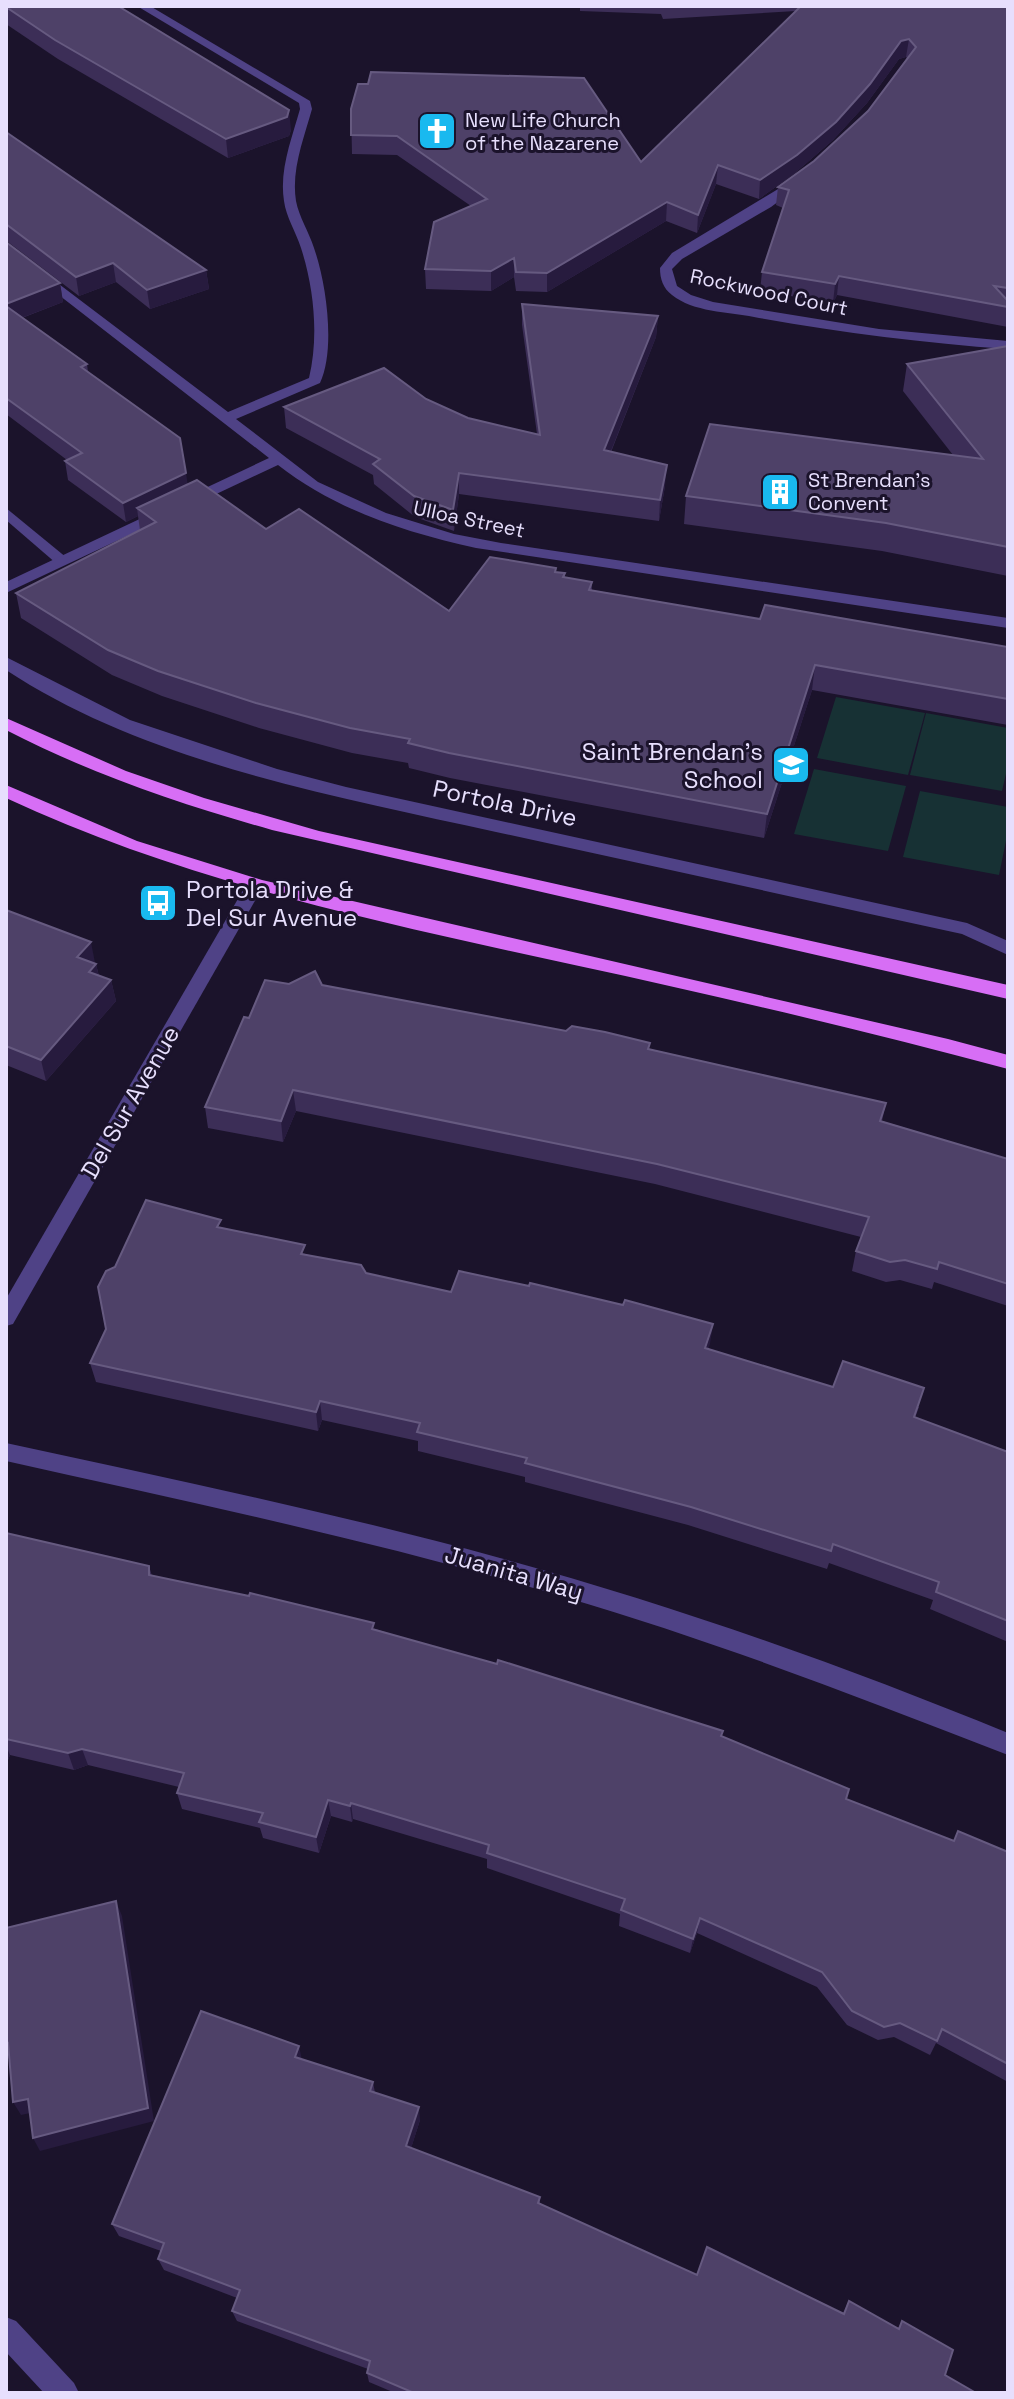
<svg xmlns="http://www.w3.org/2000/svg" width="1014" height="2399" font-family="'Space Grotesk',sans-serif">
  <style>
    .green { fill: #173134 }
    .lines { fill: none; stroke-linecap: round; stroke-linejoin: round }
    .service { fill: #4f4286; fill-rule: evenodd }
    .minor { fill: #4f4286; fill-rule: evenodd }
    .primary { fill: #d76ef5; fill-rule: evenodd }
    .wall { fill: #3c2e57 }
    .shaded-wall { fill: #271b3e }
    .building { fill: #4e4168; stroke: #665a80; stroke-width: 2 }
    .labels { text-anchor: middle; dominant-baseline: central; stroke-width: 6; stroke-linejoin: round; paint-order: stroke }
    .far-poi-label { font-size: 20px; fill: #e7dffd; stroke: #1b132b; text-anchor: start }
    .far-street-label { font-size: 20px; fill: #e7dffd; stroke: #1b132b }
    .poi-label { font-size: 24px; fill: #e7dffd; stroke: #1b132b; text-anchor: end }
    .street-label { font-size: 24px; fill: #e7dffd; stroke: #1b132b }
  </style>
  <rect width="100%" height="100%" fill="#1b132b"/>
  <!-- green -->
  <g class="green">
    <path d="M836,697L925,713L908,775L817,758Z"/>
    <path d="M926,713L1008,728V765L1002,791L910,775Z"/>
    <path d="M814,769L906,786L888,851L794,834Z"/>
    <path d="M920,791L1008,807V831L999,875L903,857Z"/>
  </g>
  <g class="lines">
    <!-- service -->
    <path class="service" d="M6,508L67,558V564H57L6,520Z"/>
    <!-- minor -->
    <g class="minor">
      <path d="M137,6H150L310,101L312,109C304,138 291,170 296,201C299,217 309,232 314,248C326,282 336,349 320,383L236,419L318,482L386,513L454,534L501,543L1008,618V628L476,548C404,532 336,510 278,465L6,593V582L269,458L6,254V244L228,412L309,378C319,337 314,288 301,248C296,232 286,217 284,201C279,170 292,138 300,109L299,103Z"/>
      <path d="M798,177L804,181L802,184L771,207L682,259L672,269L677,286L691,295L713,302L879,329L1008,341V349C922,343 838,332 754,317C728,312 693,312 672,295C663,288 660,279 660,268L672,253Z"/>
      <path d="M6,657L130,720L277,769L346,787L967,923L1008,941V955L962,934C807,900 652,866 496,832C334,796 147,763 6,670Z"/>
      <path d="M255,879L264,885L13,1324L6,1326V1299L246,885Z"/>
      <path d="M6,1443C171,1479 337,1513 500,1558C673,1605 842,1665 1008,1733V1755C861,1698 715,1641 564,1597C381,1542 193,1503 6,1461Z"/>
      <path d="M6,2317L16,2321L74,2383L79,2393H44L6,2352Z"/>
    </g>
    <!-- primary -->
    <g class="primary">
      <path d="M6,718L126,771L204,798L319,831L1008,985V999L272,830C180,804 91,774 6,730Z"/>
      <path d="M6,785L137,841L262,880L948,1039L1008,1055V1069C866,1031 723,997 579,966C383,923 188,883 6,798Z"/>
    </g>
  </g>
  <!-- wall -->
  <g class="wall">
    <path d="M6,6L291,130L289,136L228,158L58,59L6,24Z"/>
    <path d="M580,6H1008V327L837,295L833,303L760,291L762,272L783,208L776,205L778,187L814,161L868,111L907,58L906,57L899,59L867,103L833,140L795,173L759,199L716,184L697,233L666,221L547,292L516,291L514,277L491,291L426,289L425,269L471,206L397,155L352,154L351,109L641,162L796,11L663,19L661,14L580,11Z"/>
    <path d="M6,132L206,270L209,289L150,309L116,282L79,296L8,242H6L60,283L63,302L22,318L87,364L88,372L188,485L266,529L449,611L556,568V572L565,573V578L592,582V590L760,619L1008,647V725L812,690L764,838L450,778L409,768L408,763L352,753L259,728L162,696L112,675L21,618L16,593L140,530L138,516L126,522L68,480L65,461L67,460L6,414Z"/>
    <path d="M522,304L658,316L656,337L611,452L665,486L659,521L459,494L454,531L415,517L374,484L373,475L286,428L284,407L426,399L468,418L537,434L522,325Z"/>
    <path d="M1008,346V576L882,551L684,524L686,496L953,455L903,391L907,364Z"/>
    <path d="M6,910L95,963L96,964L99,976L111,980L116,1001L46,1081L6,1065Z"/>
    <path d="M289,984L322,985L650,1049L886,1103L882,1121L1008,1159V1306L934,1282L932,1289L900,1280L886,1282L852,1271L856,1251L861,1237L655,1184L296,1111L283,1142L208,1128L205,1107L249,1018Z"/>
    <path d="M222,1228L366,1273L451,1292L623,1305L713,1324L708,1349L833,1387L919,1407L915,1418L1008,1452V1642L930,1609L933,1600L829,1563L827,1569L688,1525L525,1482V1477L418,1451V1441L322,1420L318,1431L96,1382L90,1363Z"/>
    <path d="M6,1533L149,1566L152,1576L375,1629L722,1736L846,1799L953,1841L1008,1852V2082L936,2043L930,2055L894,2037L878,2040L847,2025L817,1987L697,1933L690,1953L619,1926L620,1914L487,1868V1859L353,1819L352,1822L331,1816L319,1853L263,1838L260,1828L182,1809L177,1793L179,1787L88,1765L74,1770L10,1755L6,1765Z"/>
    <path d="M373,2082L375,2093L420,2120L411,2148L540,2197V2204L697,2275L843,2313L849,2301L898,2328L902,2321L945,2375L976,2393H395L369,2382L367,2373L368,2369L237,2321L232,2311L237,2298L164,2270L158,2259L161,2251L119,2236L112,2224Z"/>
  </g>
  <!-- shaded-wall -->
  <g class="shaded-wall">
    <path d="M909,39L906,57L899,59L867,103L833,140L795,173L759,199L760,180L901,41Z"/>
    <path d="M289,110L291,130L289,136L228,158L226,139Z"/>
    <path d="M718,165L716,184L697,233L698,215Z"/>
    <path d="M667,202L666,221L547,292V273Z"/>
    <path d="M514,258V277L491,291V271Z"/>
    <path d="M113,263L116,282L79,296L76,277Z"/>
    <path d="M206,270L209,289L150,309L147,290Z"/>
    <path d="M839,276L837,295L833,303L835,284Z"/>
    <path d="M60,283L63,302L8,323L6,304Z"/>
    <path d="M658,316L656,337L603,471L604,450Z"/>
    <path d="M667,465L665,486L659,521L660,500Z"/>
    <path d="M186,473L189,493L137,508L138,516L126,522L123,503Z"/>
    <path d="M459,473V494L454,531L453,510Z"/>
    <path d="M815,665L812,690L764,838L767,814Z"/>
    <path d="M91,942L95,963L77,957Z"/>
    <path d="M96,964L101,985L89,972Z"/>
    <path d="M111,980L116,1001L46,1081L41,1060Z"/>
    <path d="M293,1090L296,1111L283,1142L281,1121Z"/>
    <path d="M713,1324L710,1344L702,1367L705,1348Z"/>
    <path d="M320,1401L322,1420L318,1431L316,1412Z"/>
    <path d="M6,1746L10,1755L6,1765Z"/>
    <path d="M82,1749L88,1765L74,1770L68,1753Z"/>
    <path d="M328,1800L331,1816L319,1853L316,1837Z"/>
    <path d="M351,1803L353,1819L352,1822L350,1806Z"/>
    <path d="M116,1901L122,1916L154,2121L40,2151L33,2138Z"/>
    <path d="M700,1918L697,1933L690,1953L693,1939Z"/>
    <path d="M8,2043L15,2057L6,2059V2044Z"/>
    <path d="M299,2046L302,2060L295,2057Z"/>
    <path d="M28,2099L35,2112L21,2115L13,2102Z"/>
    <path d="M419,2107L420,2120L408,2158L406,2146Z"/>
  </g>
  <!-- building -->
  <g class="building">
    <path d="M6,6H118L289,110L287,117L226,139L55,40L6,7Z"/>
    <path d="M801,6H1008V288L994,286L1008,301V307L839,276L835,284L762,272L789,190L778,187L814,161L868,111L916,47L909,39L901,41L870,84L836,122L797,155L760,180L718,165L698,215L667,202L547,273L516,272L514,258L491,271L425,269L434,222L487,199L397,136L351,135V109L358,84H368L371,72L584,78L641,162Z"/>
    <path d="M6,132L206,270L147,290L113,263L76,277L6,224Z"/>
    <path d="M6,242L60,283L6,304Z"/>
    <path d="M522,304L658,316L604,450L667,465L660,500L459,473L453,510L414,496L373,464L380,459L284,407L384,368L426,399L468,418L540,435Z"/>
    <path d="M6,306L87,364L81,367L180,438L186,473L123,503L65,461L82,453L6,398Z"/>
    <path d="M1008,346V547L886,523L686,496L710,424L983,459L907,364Z"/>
    <path d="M197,480L266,529L299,509L449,611L490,557L556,568L555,572L565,573L563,577L592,582L589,590L760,619L765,605L1008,647V699L815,665L767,814L449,753L408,743L410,739L350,728L256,703L158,671L108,650L16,593L156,522L137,508Z"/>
    <path d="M6,910L91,942L77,957L96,964L89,972L111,980L41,1060L6,1046Z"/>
    <path d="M315,971L322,985L566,1031L572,1026L605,1032L650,1043L648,1049L886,1103L880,1121L1008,1159V1284L939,1262L937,1269L905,1260L890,1262L856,1251L869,1217L657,1164L293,1090L281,1121L205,1107L244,1017L249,1018L265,980L289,984Z"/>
    <path d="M146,1200L221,1220L217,1227L305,1245L301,1254L361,1265L366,1273L451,1292L459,1271L529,1286L530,1283L623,1305L625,1300L713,1324L705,1348L833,1387L843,1361L924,1388L914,1417L1008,1452V1621L936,1592L939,1582L833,1544L831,1551L691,1507L525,1463L527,1458L417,1432L420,1423L320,1401L316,1412L90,1363L106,1329L98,1287L106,1271L115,1267Z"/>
    <path d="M6,1533L149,1566V1575L249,1596L250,1593L374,1623L372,1629L497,1664L498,1660L723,1731L721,1736L849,1789L846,1799L954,1841L958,1831L1008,1852V2064L942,2029L937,2041L900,2023L884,2027L852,2011L822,1972L700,1918L693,1939L621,1910L625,1899L487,1853L489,1845L351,1803L350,1806L328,1800L316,1837L259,1822L263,1813L177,1793L184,1773L82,1749L68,1753L6,1739Z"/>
    <path d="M116,1901L148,2108L33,2138L28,2099L13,2102L8,2043L6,2044V1928Z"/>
    <path d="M201,2011L299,2046L295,2057L373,2082L370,2091L419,2107L406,2146L540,2197L538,2203L697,2275L707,2247L844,2314L849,2301L899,2329L902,2321L953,2350L945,2375L976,2393H414L367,2373L370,2361L232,2311L240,2290L158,2259L164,2243L112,2224Z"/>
  </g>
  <!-- icons -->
  <defs>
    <symbol id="church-square" viewBox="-11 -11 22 22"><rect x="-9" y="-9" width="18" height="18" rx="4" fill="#19b9ef" stroke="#1b132b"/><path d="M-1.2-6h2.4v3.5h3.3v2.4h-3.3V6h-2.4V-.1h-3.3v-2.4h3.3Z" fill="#fff"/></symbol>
    <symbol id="building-square" viewBox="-11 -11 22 22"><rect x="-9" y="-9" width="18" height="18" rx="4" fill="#19b9ef" stroke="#1b132b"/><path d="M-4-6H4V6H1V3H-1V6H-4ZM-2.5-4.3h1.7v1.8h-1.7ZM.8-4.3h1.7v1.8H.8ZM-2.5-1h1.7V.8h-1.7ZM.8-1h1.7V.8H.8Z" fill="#fff"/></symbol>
    <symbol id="school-square" viewBox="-11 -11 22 22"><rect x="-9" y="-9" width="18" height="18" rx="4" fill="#19b9ef" stroke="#1b132b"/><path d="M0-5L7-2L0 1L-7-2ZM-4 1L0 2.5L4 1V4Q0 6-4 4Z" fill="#fff"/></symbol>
    <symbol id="bus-square" viewBox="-11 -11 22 22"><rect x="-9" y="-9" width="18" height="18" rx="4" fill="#19b9ef" stroke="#1b132b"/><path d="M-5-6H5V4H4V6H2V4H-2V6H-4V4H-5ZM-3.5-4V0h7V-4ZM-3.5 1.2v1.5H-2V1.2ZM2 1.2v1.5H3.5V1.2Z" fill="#fff"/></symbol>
  </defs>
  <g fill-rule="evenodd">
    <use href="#church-square" x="415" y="109" width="44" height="44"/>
    <use href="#building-square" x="758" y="470" width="44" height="44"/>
    <use href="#school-square" x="769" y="743" width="44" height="44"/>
    <use href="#bus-square" x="136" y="881" width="44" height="44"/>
  </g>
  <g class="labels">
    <!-- far-poi labels -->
    <g class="far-poi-label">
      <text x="465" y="120">New Life Church<tspan x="465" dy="23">of the Nazarene</tspan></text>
      <text x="808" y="480">St Brendan's<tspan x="808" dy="23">Convent</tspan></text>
    </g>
    <!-- far-street labels -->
    <g class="far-street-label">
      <text transform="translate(769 292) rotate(12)">Rockwood Court</text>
      <text transform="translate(469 519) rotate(12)">Ulloa Street</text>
    </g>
    <!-- poi labels -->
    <g class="poi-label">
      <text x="763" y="751">Saint Brendan's<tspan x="763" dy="28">School</tspan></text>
      <text x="186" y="889" text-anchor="start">Portola Drive &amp;<tspan x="186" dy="28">Del Sur Avenue</tspan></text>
    </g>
    <!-- street labels -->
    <g class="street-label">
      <text transform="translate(505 803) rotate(12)">Portola Drive</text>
      <text transform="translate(130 1102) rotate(-60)">Del Sur Avenue</text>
      <text transform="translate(514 1573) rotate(16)">Juanita Way</text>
    </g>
  </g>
  <!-- border -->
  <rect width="1014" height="2399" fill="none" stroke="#e7dffd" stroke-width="16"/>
</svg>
